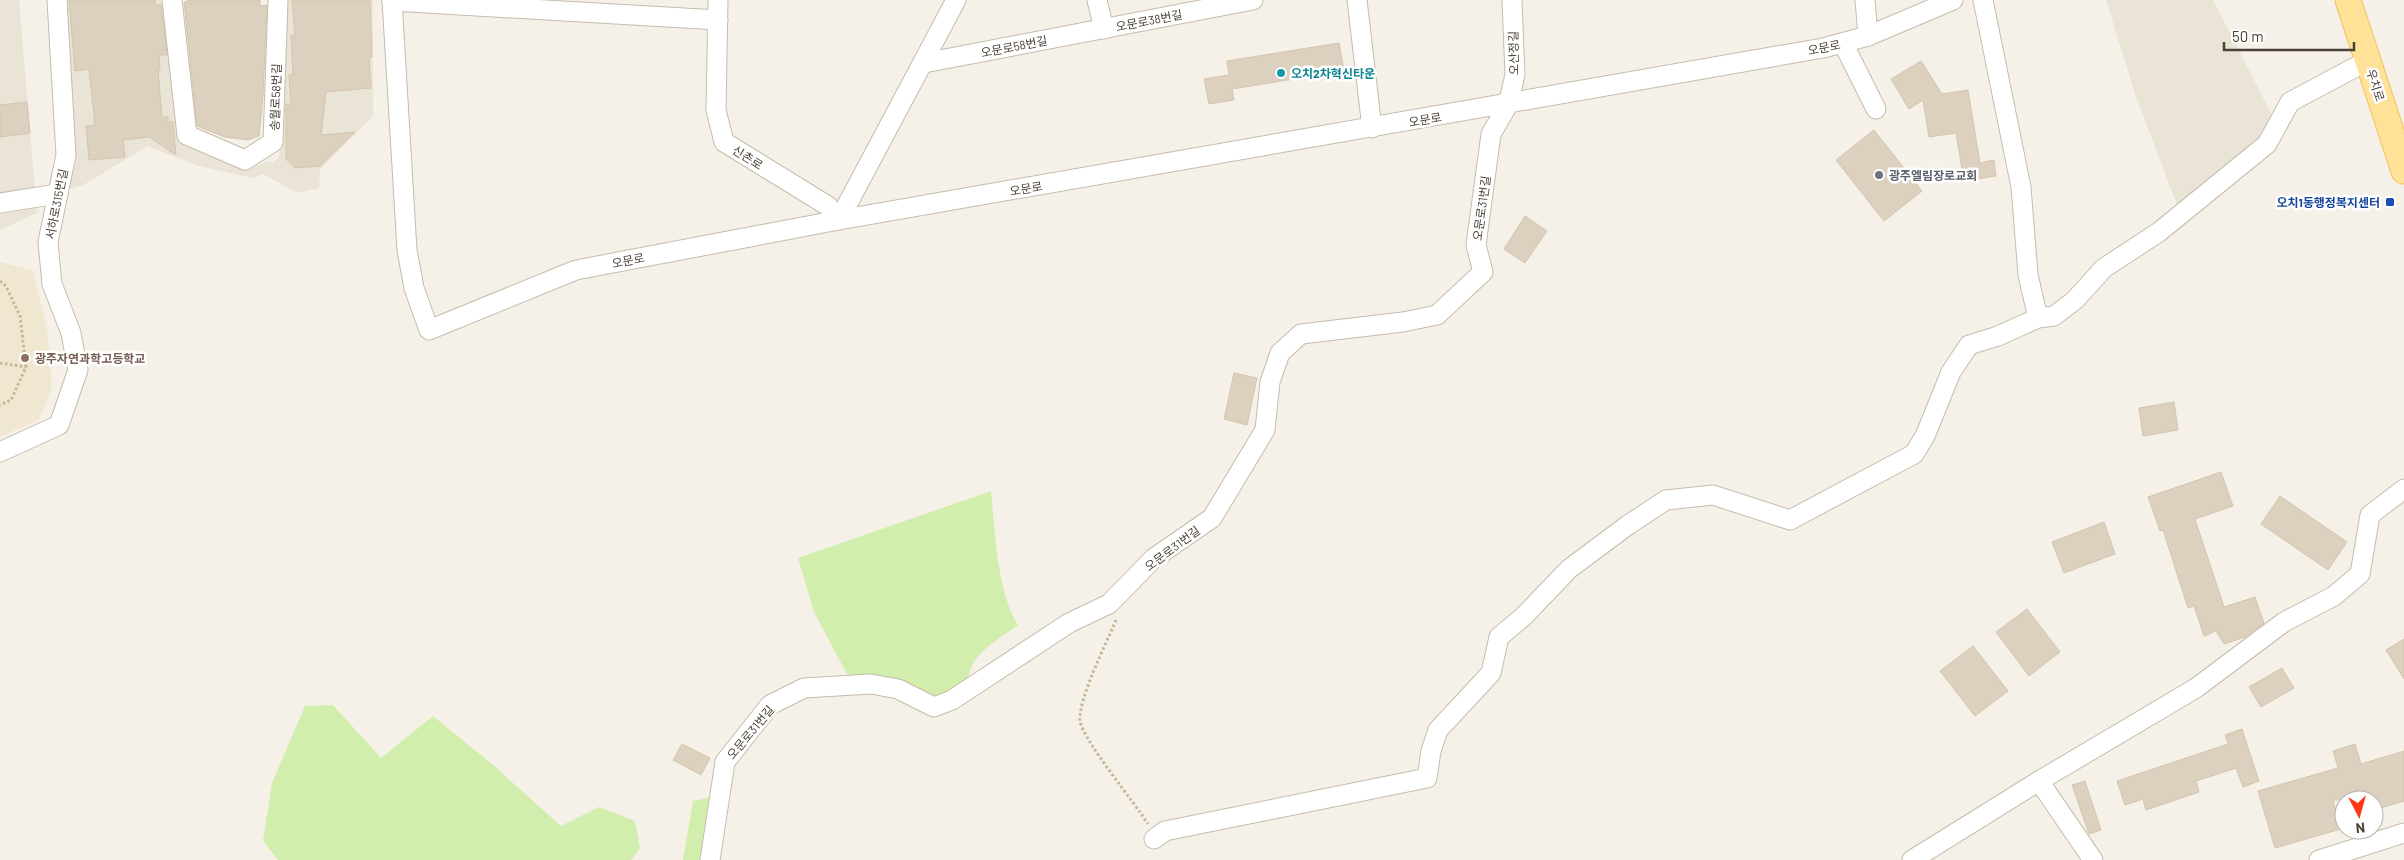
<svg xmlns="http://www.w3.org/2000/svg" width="2404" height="860" font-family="Barlow,'Noto Sans KR',sans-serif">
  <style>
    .residential { fill: #eae4d6 }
    .education { fill: #f0e7d1 }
    .green { fill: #d1eead }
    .building { fill: #dcd0bf; stroke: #d4c5ae }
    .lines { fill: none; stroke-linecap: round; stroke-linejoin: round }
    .minor-casing { stroke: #c5bcac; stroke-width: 21 }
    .major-casing { stroke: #f1c25b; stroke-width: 27 }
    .path { stroke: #c6b699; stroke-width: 3; stroke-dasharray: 2.5 2.5; stroke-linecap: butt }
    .minor { stroke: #fff; stroke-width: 19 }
    .major { stroke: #ffe198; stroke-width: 25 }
    .culture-dot { fill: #0f9aa8; stroke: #fff; stroke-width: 2 }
    .worship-dot { fill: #6b7280; stroke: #fff; stroke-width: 2 }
    .transit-dot { fill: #1a4fb4; stroke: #fff; stroke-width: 2 }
    .education-dot { fill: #8d6e63; stroke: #fff; stroke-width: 2 }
    .labels { text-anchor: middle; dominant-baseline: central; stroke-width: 5; stroke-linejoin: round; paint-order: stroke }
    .street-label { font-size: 12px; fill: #4a4236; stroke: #fff }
    .culture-label { font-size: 12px; font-weight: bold; fill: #0d838f; stroke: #fff; text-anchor: start }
    .worship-label { font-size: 12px; font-weight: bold; fill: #5b616d; stroke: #fff; text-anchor: start }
    .transit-label { font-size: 12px; font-weight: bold; fill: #164399; stroke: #fff; text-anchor: end }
    .education-label { font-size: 12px; font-weight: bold; fill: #785e54; stroke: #fff; text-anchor: start }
  </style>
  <rect width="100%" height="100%" fill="#f6f1e8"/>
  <!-- residential -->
  <g class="residential">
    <path d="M0,0H19L37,213L0,230Z"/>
    <path d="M63,0H165L178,139L248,170L267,161L272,163L279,157L288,0H373V116L320,170L319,188L297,193L263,174L252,178L198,166L148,146L85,184L62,192L76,164Z"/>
    <path d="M2106,0H2213L2272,115L2267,136L2177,205L2135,94Z"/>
  </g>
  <!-- education -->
  <path class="education" d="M0,262L32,270L47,328L52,387L39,420L0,437Z"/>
  <!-- green -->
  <g class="green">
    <path d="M991,491C995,531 997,592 1018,625C995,642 970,653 968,682L938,700L849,678L814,612L798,558Z"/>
    <path d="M333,705L381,758L433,716L492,764L561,826L599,807L635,821L640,848L631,860H278L263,841L272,783L305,706Z"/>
    <path d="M711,797L700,860H683L693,801Z"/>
  </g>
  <!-- building -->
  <g class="building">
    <path d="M69,0H155V5H161L167,55H159L160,70H158L162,117H168V122H173L176,155L149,137L123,140L125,157L89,160L86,126L95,125L89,69L75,71Z"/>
    <path d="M187,0H260V6L267,5L263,96L259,136L248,140L225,137L197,126L184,2H187Z"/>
    <path d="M292,0H370L372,57H369L371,88L326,92L321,135L355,132L320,166L295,168L286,159V104H291L289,75L293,74L291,35H295Z"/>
    <path d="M1339,43L1344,71L1232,89L1234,100L1209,104L1204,79L1229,75L1227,61Z"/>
    <path d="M1921,61L1942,94L1968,90L1980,163L1994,160L1996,176L1964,181L1956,133L1929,137L1923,100L1909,109L1891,79Z"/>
    <path d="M27,102L30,133L0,137V105Z"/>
    <path d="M1874,130L1922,191L1884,221L1836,160Z"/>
    <path d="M1525,216L1547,231L1525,263L1504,249Z"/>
    <path d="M1234,373L1257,378L1247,425L1224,419Z"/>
    <path d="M2174,402L2178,430L2143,436L2139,408Z"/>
    <path d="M2221,472L2233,506L2195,519L2224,607L2255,597L2264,623L2245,637L2224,644L2216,631L2204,636L2194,606L2188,608L2163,530L2160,531L2148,497Z"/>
    <path d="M2280,496L2347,542L2328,570L2261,524Z"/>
    <path d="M2104,522L2115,554L2064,573L2052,542Z"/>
    <path d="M2027,609L2060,652L2029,676L1996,632Z"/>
    <path d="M2404,639V679L2386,650Z"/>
    <path d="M1973,646L2008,691L1975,716L1940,671Z"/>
    <path d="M2282,668L2294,688L2261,707L2249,687Z"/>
    <path d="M2242,729L2259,781L2243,787L2236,768L2196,781L2199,792L2146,810L2143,799L2125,805L2117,781L2228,744L2225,735Z"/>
    <path d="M682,744L710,758L701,775L673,760Z"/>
    <path d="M2355,744L2361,764L2404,751V801L2374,810V800H2333L2341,829L2275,848L2258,791L2338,768L2333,751Z"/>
    <path d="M2085,781L2101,830L2089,834L2072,785Z"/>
  </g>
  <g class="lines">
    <defs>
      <g id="minor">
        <path d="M172,0L187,135L245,160L273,142L278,0"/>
        <path d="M392,0L407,250L414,288L429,330L576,270L839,220L1823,48L1868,36L1953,0"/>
        <path d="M718,0L716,110L724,142L828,206L839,220L956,0"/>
        <path d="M1097,0L1104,29"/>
        <path d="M1357,0L1372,128"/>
        <path d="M1865,0L1868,36"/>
        <path d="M1983,0L2021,187L2028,275L2038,318"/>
        <path d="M392,1L718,20"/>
        <path d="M1843,43L1876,109"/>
        <path d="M924,63L1253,0"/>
        <path d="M0,203L57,194"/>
        <path d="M0,452L59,425L78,370L71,333L52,284L48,242L66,155L57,0"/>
        <path d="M2039,781L2196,688L2284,622L2334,596L2360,574L2370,515L2404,489"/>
        <path d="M1154,839L1165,831L1427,778L1431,751L1438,730L1491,673L1499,637L1524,616L1569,569L1628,525L1666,500L1713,495L1790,520L1914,454L1925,436L1951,372L1969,345L1998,336L2038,318L2054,316L2075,300L2104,268L2159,232L2267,144L2290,102L2367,61"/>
        <path d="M710,860L725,762L770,705L804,688L871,684L898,689L934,707L952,700L1069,623L1109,604L1154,558L1212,518L1265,430L1270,382L1280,353L1301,334L1403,322L1437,315L1483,272L1476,245L1491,134L1508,105L1515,75L1512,0"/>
        <path d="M1912,860L2039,781L2093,860"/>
        <path d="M2319,860L2404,833"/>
      </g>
      <path id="major" d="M2348,0L2404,171"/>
    </defs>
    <!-- minor casing -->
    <use href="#minor" class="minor-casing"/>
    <!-- major casing -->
    <use href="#major" class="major-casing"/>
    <!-- path -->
    <g class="path">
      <path d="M0,281L6,286L20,316L26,367L11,400L0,405"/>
      <path d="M0,363L26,367"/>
      <path d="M1116,620C1107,642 1078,699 1080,721C1083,740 1135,803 1148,824"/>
    </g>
    <!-- minor -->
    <use href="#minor" class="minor"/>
    <!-- major -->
    <use href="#major" class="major"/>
  </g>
  <!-- markers -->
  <circle class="culture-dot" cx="1281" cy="73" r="5"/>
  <circle class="worship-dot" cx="1879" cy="175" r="5"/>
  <rect class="transit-dot" x="2385" y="197" width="10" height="10" rx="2.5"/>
  <circle class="education-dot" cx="25" cy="358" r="5"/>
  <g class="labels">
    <!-- street labels -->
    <g class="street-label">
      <text transform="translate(1149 20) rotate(-11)">오문로38번길</text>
      <text transform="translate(1014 46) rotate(-11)">오문로58번길</text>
      <text transform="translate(1824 47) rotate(-11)">오문로</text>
      <text transform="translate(1513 53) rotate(-91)">오산정길</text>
      <text transform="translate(2376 85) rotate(72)">우치로</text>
      <text transform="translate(275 97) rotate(-88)">송월로58번길</text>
      <text transform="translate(1425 119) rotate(-10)">오문로</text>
      <text transform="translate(748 157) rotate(32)">신촌로</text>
      <text transform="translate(1026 188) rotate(-10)">오문로</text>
      <text transform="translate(56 204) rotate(-79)">서하로315번길</text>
      <text transform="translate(1481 208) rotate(-82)">오문로31번길</text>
      <text transform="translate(628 260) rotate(-11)">오문로</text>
      <text transform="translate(1172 548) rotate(-37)">오문로31번길</text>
      <text transform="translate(750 732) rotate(-50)">오문로31번길</text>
    </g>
    <!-- culture labels -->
    <g class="culture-label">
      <text x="1291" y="73">오치2차혁신타운</text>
    </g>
    <!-- worship labels -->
    <g class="worship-label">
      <text x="1889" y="175">광주엘림장로교회</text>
    </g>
    <!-- transit labels -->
    <g class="transit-label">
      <text x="2380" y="202">오치1동행정복지센터</text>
    </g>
    <!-- education labels -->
    <g class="education-label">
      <text x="35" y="358">광주자연과학고등학교</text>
    </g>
  </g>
  <!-- north arrow -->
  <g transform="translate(2359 815) rotate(174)"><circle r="24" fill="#ffffff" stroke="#b7b3af"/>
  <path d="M0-4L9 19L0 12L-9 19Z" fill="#ff3716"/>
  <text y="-8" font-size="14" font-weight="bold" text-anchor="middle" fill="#4a4236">N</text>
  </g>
  <!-- scale -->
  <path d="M2224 42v8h130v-8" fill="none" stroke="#4a4236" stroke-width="2.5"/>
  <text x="2232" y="42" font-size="15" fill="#4a4236" stroke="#ffffff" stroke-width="4" paint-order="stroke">50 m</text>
</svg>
